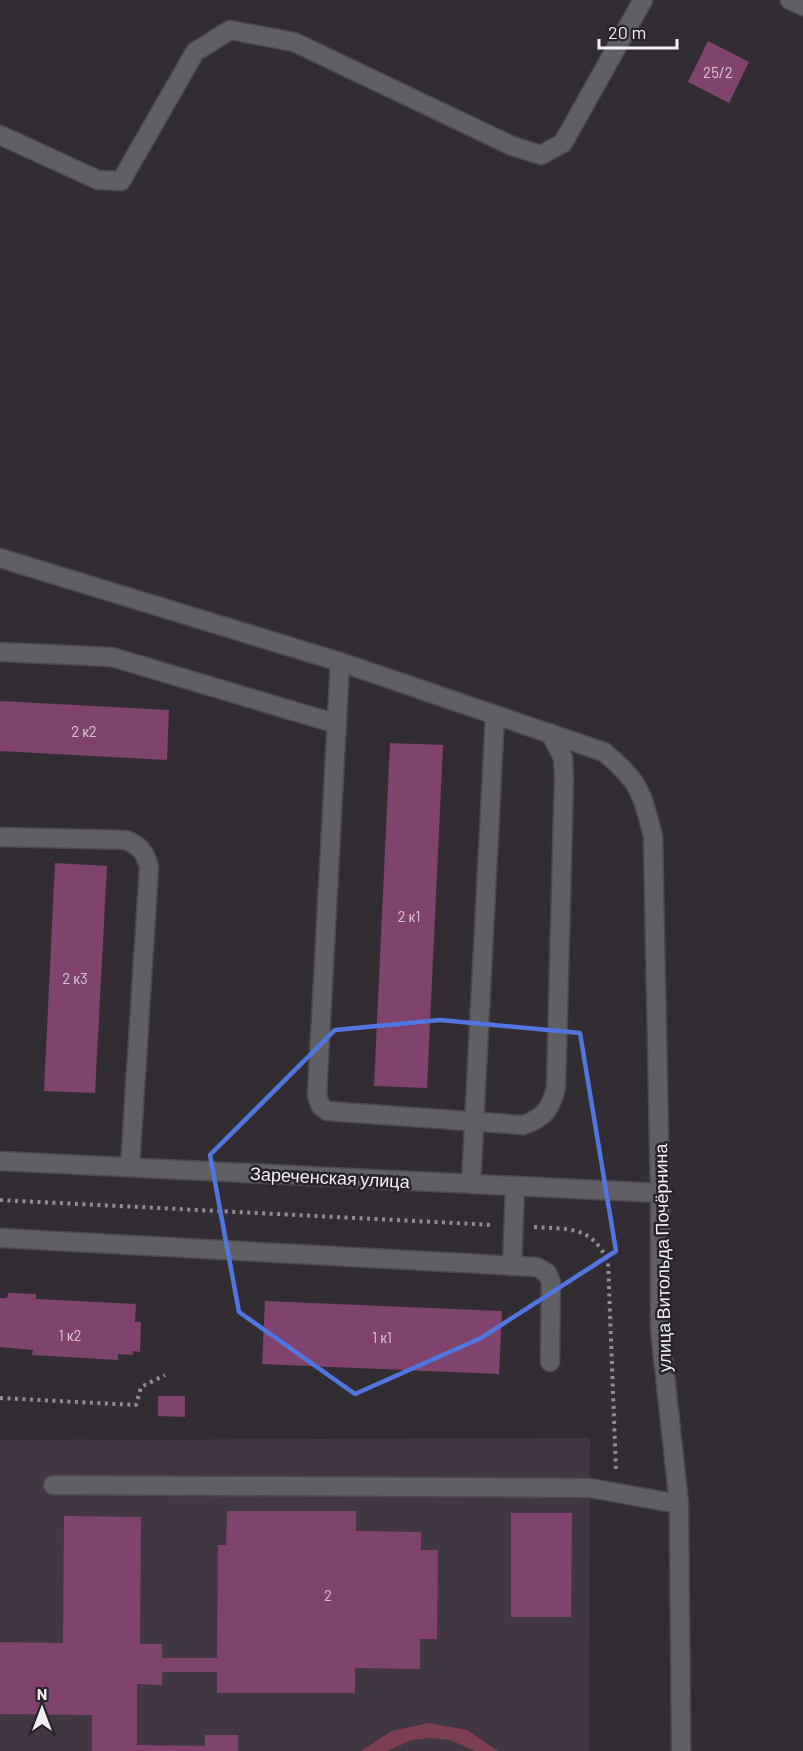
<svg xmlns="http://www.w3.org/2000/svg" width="803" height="1751" font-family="Barlow,sans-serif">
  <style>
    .built { fill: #403742 }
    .green { fill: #7c3e53 }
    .building { fill: #80436e }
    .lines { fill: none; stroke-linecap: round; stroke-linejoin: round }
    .minor-casing { stroke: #4d484e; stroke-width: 21 }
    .path { stroke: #918d92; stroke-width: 4; stroke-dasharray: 3 4.5; stroke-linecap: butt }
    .minor { stroke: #605f63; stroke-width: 18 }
    .marked { fill: none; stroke: #5276df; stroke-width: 4.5; stroke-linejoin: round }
    .labels { text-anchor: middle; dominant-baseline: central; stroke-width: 5; stroke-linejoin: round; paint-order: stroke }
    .number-label { font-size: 15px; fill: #d6c5d2 }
    .street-label { font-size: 18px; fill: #f3f0f4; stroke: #282329 }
  </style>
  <rect width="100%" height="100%" fill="#322d33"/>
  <!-- built -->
  <path class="built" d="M590,1438L589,1751H0V1440Z"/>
  <!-- green -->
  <path class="green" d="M429,1723L467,1730L498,1751H475L450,1740L431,1738L412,1740L387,1751H361L392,1731Z"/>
  <!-- building -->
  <g class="building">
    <path d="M708,41L749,62L729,103L688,82Z"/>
    <path d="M0,701L169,710L167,760L0,751Z"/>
    <path d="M390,743L443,745L427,1088L374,1086Z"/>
    <path d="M55,863L107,866L95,1093L44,1091Z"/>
    <path d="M8,1293L36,1294V1299L136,1304L135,1322H141L140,1352L133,1351V1355L118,1354V1360L32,1355L33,1350L0,1347V1298H7Z"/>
    <path d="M265,1301L502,1311L499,1374L262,1364Z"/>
    <path d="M158,1396H185V1417L158,1416Z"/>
    <path d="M227,1511H356V1531L421,1532V1550H438L437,1639H420V1669L355,1668V1693H217V1672H162V1685L137,1684V1745L205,1746V1735H238V1751H92V1715L0,1714V1642L63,1643L64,1516L141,1517L140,1644H162V1658H217L218,1545H226Z"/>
    <path d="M511,1513H572L571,1617H511Z"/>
  </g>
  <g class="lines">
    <defs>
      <g id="minor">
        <path d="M790,0L803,6"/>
        <path d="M0,135L98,180L121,181L195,52L230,30L294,42L512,146L541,155L563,143L643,0"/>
        <path d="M0,558L340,662L604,752C641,783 641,791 653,836L660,1193V1329L679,1504L681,1751"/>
        <path d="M0,652L112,657L337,724"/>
        <path d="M340,662L317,1095L320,1105L327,1111L523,1125C544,1118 551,1109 556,1087L564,777L563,758L550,733"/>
        <path d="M0,837L126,840C140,846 145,852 149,867L130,1167"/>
        <path d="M0,1161L660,1193"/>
        <path d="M471,1184L495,715"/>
        <path d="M0,1238L537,1267L547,1273L551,1282L550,1362"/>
        <path d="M512,1266L515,1186"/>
        <path d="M53,1485L590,1488L679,1504"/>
      </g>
    </defs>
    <!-- minor casing -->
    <use href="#minor" class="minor-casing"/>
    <!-- path -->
    <g class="path">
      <path d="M0,1200L494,1225"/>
      <path d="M534,1227C568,1229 593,1226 608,1262L616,1470"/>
      <path d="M0,1398L136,1405L141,1387L165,1375"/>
    </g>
    <!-- minor -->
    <use href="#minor" class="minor"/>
  </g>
  <!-- marked area -->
  <path class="marked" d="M440,1020L580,1033L616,1251L481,1338L355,1394L239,1312L210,1155L335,1030Z"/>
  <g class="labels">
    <!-- number labels -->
    <g class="number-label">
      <text x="718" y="72">25/2</text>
      <text x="84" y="731">2 к2</text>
      <text x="409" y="916">2 к1</text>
      <text x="75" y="978">2 к3</text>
      <text x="70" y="1335">1 к2</text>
      <text x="382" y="1337">1 к1</text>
      <text x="328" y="1595">2</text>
    </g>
    <!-- street labels -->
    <g class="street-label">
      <text transform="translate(330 1177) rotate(3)">Зареченская улица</text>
      <text transform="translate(662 1258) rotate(-91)">улица Витольда Почёрнина</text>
    </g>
  </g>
  <!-- north arrow -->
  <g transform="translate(42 1709)" stroke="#282329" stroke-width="4.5" paint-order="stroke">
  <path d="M0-4.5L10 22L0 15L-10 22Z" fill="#f3f0f4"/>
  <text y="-9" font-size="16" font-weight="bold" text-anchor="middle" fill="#f3f0f4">N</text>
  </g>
  <!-- scale -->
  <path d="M599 39v9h78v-9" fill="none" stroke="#f3f0f4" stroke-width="3"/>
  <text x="608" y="39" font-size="18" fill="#f3f0f4" stroke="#282329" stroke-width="4.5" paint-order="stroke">20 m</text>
</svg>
